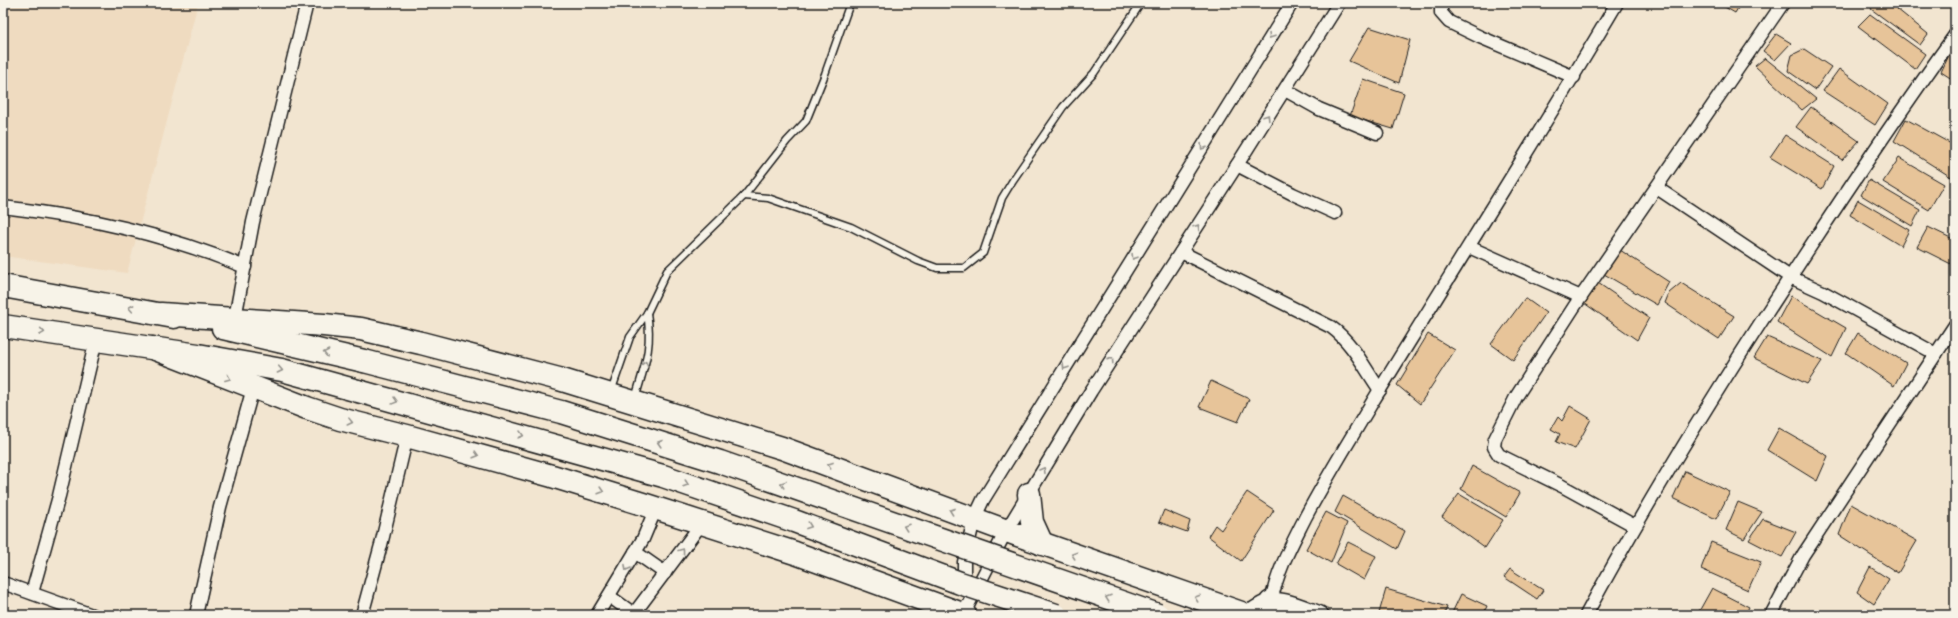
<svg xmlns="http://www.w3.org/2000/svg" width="1958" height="618" font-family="Pangolin,sans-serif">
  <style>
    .built { fill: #efdbc0 }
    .building { fill: #e7c499; stroke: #1c1c1c }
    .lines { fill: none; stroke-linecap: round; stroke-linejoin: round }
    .lane-casing { stroke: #1c1c1c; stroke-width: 9 }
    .street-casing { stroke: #1c1c1c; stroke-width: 15 }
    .secondary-casing { stroke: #1c1c1c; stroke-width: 20 }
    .highway-casing { stroke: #1c1c1c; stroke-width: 25 }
    .lane { stroke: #f7f3e8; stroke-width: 6 }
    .street { stroke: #f7f3e8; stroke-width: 12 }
    .secondary { stroke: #f7f3e8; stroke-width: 17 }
    .highway { stroke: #f7f3e8; stroke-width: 22 }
    .highway-bridge-casing { stroke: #1c1c1c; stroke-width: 25; stroke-linecap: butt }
    .highway-bridge { stroke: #f7f3e8; stroke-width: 22 }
    .oneway { stroke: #94928c }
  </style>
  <rect width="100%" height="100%" fill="#f2e5d0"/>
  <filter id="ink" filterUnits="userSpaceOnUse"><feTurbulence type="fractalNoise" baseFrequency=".025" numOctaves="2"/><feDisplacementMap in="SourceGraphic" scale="8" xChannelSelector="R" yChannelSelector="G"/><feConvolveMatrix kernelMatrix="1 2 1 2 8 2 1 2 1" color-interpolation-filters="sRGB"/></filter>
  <g filter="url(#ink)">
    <!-- built -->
    <path class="built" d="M3,3H198L127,273L3,256Z"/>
    <!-- building -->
    <g class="building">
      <path d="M1718,3H1741L1735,13Z"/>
      <path d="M1875,3H1901L1897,9L1928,34L1920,45L1871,9Z"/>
      <path d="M1870,14L1925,54L1915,69L1858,26Z"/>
      <path d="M1369,27L1410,40L1399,83L1349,61Z"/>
      <path d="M1776,34L1791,43L1775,60L1763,51Z"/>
      <path d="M1955,43V81L1941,72Z"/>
      <path d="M1804,49L1831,67L1815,90L1788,71L1792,55Z"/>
      <path d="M1765,58L1816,99L1802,110L1755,66Z"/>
      <path d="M1839,69L1888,104L1875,125L1823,91Z"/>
      <path d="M1363,79L1404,93L1393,129L1350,116Z"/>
      <path d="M1811,107L1859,141L1842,160L1796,127Z"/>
      <path d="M1906,119L1955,146V170L1951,177L1894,141Z"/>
      <path d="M1785,135L1834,166L1822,189L1770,157Z"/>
      <path d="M1899,158L1944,184L1929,210L1883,182Z"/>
      <path d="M1869,180L1920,210L1912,226L1861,195Z"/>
      <path d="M1858,200L1909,230L1901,246L1850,215Z"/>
      <path d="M1928,227L1955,240V266L1917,247Z"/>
      <path d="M1620,250L1669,282L1657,305L1604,274Z"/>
      <path d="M1598,283L1649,318L1637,340L1584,303Z"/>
      <path d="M1681,283L1734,316L1719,339L1665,303L1669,293Z"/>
      <path d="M1791,296L1846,328L1832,357L1777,322Z"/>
      <path d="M1525,298L1546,313L1513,360L1491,344Z"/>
      <path d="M1858,333L1906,363L1894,386L1846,353Z"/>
      <path d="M1428,334L1455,350L1420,404L1397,385Z"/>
      <path d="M1767,337L1822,361L1807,384L1754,358Z"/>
      <path d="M1211,381L1249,399L1238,422L1199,407Z"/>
      <path d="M1570,406L1591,419L1575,449L1556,442L1560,434L1551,429L1558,417L1562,421Z"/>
      <path d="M1779,428L1828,456L1817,481L1767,450Z"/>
      <path d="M1472,466L1520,493L1506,517L1461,489Z"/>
      <path d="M1685,471L1730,492L1716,519L1673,498Z"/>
      <path d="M1247,492L1274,510L1241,561L1208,536L1215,525L1221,530Z"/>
      <path d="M1459,494L1503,520L1485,548L1442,517Z"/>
      <path d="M1343,496L1405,531L1397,549L1335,512Z"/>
      <path d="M1738,502L1762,512L1744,539L1726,530Z"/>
      <path d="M1851,504L1917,541L1898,573L1839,535Z"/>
      <path d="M1164,510L1190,521L1187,532L1159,522Z"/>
      <path d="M1326,512L1347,523L1331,563L1306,549Z"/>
      <path d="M1763,519L1796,532L1782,557L1749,540Z"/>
      <path d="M1348,542L1376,556L1364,580L1336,564Z"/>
      <path d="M1711,542L1761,562L1748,590L1701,569Z"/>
      <path d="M1870,567L1889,579L1874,604L1857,592Z"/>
      <path d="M1510,569L1543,590L1537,599L1504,577Z"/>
      <path d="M1712,588L1749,607L1745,615H1697Z"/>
      <path d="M1386,589L1447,607L1444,615H1383L1379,613Z"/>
      <path d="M1461,594L1487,606L1483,615H1451Z"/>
      <path d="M1790,610L1798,615H1787Z"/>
    </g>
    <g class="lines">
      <defs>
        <g id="lane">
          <path d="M744,196L768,198L851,227L918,261L937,268H964L983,253L1002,198L1013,180L1063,107L1094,73L1141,3"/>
          <path d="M611,392L630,337L647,313L667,271L744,196L787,141L806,121L825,74L850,3"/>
          <path d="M635,399C644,367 653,348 647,313"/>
        </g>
        <g id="street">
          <path d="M1441,3V13L1449,22L1480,37L1574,77"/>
          <path d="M1285,90L1319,109L1377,133"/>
          <path d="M1237,165L1293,194L1335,213"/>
          <path d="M1657,188L1790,277L1823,292L1936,354"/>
          <path d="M3,207C88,217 165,234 245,267"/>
          <path d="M1469,247L1581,297"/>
          <path d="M1181,252L1331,327C1353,343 1365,369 1380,390"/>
          <path d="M235,318L253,222L307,3"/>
          <path d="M1635,526L1562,486L1499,455L1494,447L1495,439L1516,397L1574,307L1783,3"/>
          <path d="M635,552L665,573"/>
          <path d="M3,583L92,615"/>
          <path d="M964,589V562L974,519L983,500L1292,3"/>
          <path d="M32,593L59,496L96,340"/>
          <path d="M609,596L634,614"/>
          <path d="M1271,602C1277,571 1291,546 1305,518C1326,478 1350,440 1373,401C1454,268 1538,137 1617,3"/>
          <path d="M196,615L220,507L253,388"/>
          <path d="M362,615L381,545L407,436"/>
          <path d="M597,615L643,539L656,508"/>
          <path d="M633,615L702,523"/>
          <path d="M963,615L1006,531L1091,391L1237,165L1339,3"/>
          <path d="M1586,615C1638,518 1695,425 1754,333C1819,232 1885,132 1955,35"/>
          <path d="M1771,615L1803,555L1955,325"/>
        </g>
        <path id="secondary" d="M1248,615C1255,610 1263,604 1271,602C1283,599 1308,611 1320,615"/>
        <g id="highway">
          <path d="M3,286L174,317"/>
          <path d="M161,314L324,325L361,329L421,343L559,379L782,448L1015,534L1247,615"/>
          <path d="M3,326L198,355L282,370L358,391"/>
          <path d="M223,328L364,361"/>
          <path d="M153,348L307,408L340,419L407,436L552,476L646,505L795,553L965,615"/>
          <path d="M1029,494L1032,522L1042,544"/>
          <path d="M1271,602L1273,615"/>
        </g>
      </defs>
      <!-- lane casing -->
      <use href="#lane" class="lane-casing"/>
      <!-- street casing -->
      <use href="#street" class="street-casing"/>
      <!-- secondary casing -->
      <use href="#secondary" class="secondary-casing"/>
      <!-- highway casing -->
      <use href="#highway" class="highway-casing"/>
      <!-- lane -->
      <use href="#lane" class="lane"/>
      <!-- street -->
      <use href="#street" class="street"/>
      <!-- secondary -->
      <use href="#secondary" class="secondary"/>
      <!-- highway -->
      <use href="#highway" class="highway"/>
      <defs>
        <g id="highway-bridge">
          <path d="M364,361L561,412L720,462L1158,615"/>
          <path d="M358,391L663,476L794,521L960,583L1056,615"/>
        </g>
      </defs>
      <!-- highway-bridge casing -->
      <use href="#highway-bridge" class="highway-bridge-casing"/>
      <!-- highway-bridge -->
      <use href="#highway-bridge" class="highway-bridge"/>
    </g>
    <!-- one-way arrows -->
    <defs><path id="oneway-chevron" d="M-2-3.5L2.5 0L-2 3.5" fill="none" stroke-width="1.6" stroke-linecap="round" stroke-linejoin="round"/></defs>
    <g class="oneway">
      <use href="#oneway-chevron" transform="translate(1271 36) rotate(122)"/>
      <use href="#oneway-chevron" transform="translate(1267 117) rotate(-58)"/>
      <use href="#oneway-chevron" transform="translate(1203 147) rotate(122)"/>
      <use href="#oneway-chevron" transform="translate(1197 227) rotate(-57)"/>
      <use href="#oneway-chevron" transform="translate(1134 257) rotate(122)"/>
      <use href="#oneway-chevron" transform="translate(131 308) rotate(-169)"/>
      <use href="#oneway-chevron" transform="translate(42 332) rotate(9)"/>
      <use href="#oneway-chevron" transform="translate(326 353) rotate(-167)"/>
      <use href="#oneway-chevron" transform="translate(1111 360) rotate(-57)"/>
      <use href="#oneway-chevron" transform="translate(645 364) rotate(-75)"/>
      <use href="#oneway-chevron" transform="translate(1065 367) rotate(122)"/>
      <use href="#oneway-chevron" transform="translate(280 370) rotate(12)"/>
      <use href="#oneway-chevron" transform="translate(228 378) rotate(21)"/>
      <use href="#oneway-chevron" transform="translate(395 401) rotate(15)"/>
      <use href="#oneway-chevron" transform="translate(350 422) rotate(14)"/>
      <use href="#oneway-chevron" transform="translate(521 435) rotate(15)"/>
      <use href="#oneway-chevron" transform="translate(660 443) rotate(-163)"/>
      <use href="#oneway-chevron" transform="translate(476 455) rotate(16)"/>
      <use href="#oneway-chevron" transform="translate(830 465) rotate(-160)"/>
      <use href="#oneway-chevron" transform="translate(1043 470) rotate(-59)"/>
      <use href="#oneway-chevron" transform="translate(686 484) rotate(19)"/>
      <use href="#oneway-chevron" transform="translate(783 484) rotate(-161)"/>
      <use href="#oneway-chevron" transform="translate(601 491) rotate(17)"/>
      <use href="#oneway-chevron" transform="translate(952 511) rotate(-160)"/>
      <use href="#oneway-chevron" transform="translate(809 526) rotate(20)"/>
      <use href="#oneway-chevron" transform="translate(906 527) rotate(-161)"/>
      <use href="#oneway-chevron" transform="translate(682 551) rotate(-53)"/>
      <use href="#oneway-chevron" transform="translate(1074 555) rotate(-161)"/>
      <use href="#oneway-chevron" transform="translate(627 568) rotate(120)"/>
      <use href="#oneway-chevron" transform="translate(1108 598) rotate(-161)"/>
      <use href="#oneway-chevron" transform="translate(1197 598) rotate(-161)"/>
    </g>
  </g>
  <!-- margin -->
  <rect width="1958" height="618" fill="none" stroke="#f7f3e8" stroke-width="16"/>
  <rect x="8" y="8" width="1942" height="602" fill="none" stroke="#1c1c1c" stroke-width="1.5" filter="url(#ink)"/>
</svg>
